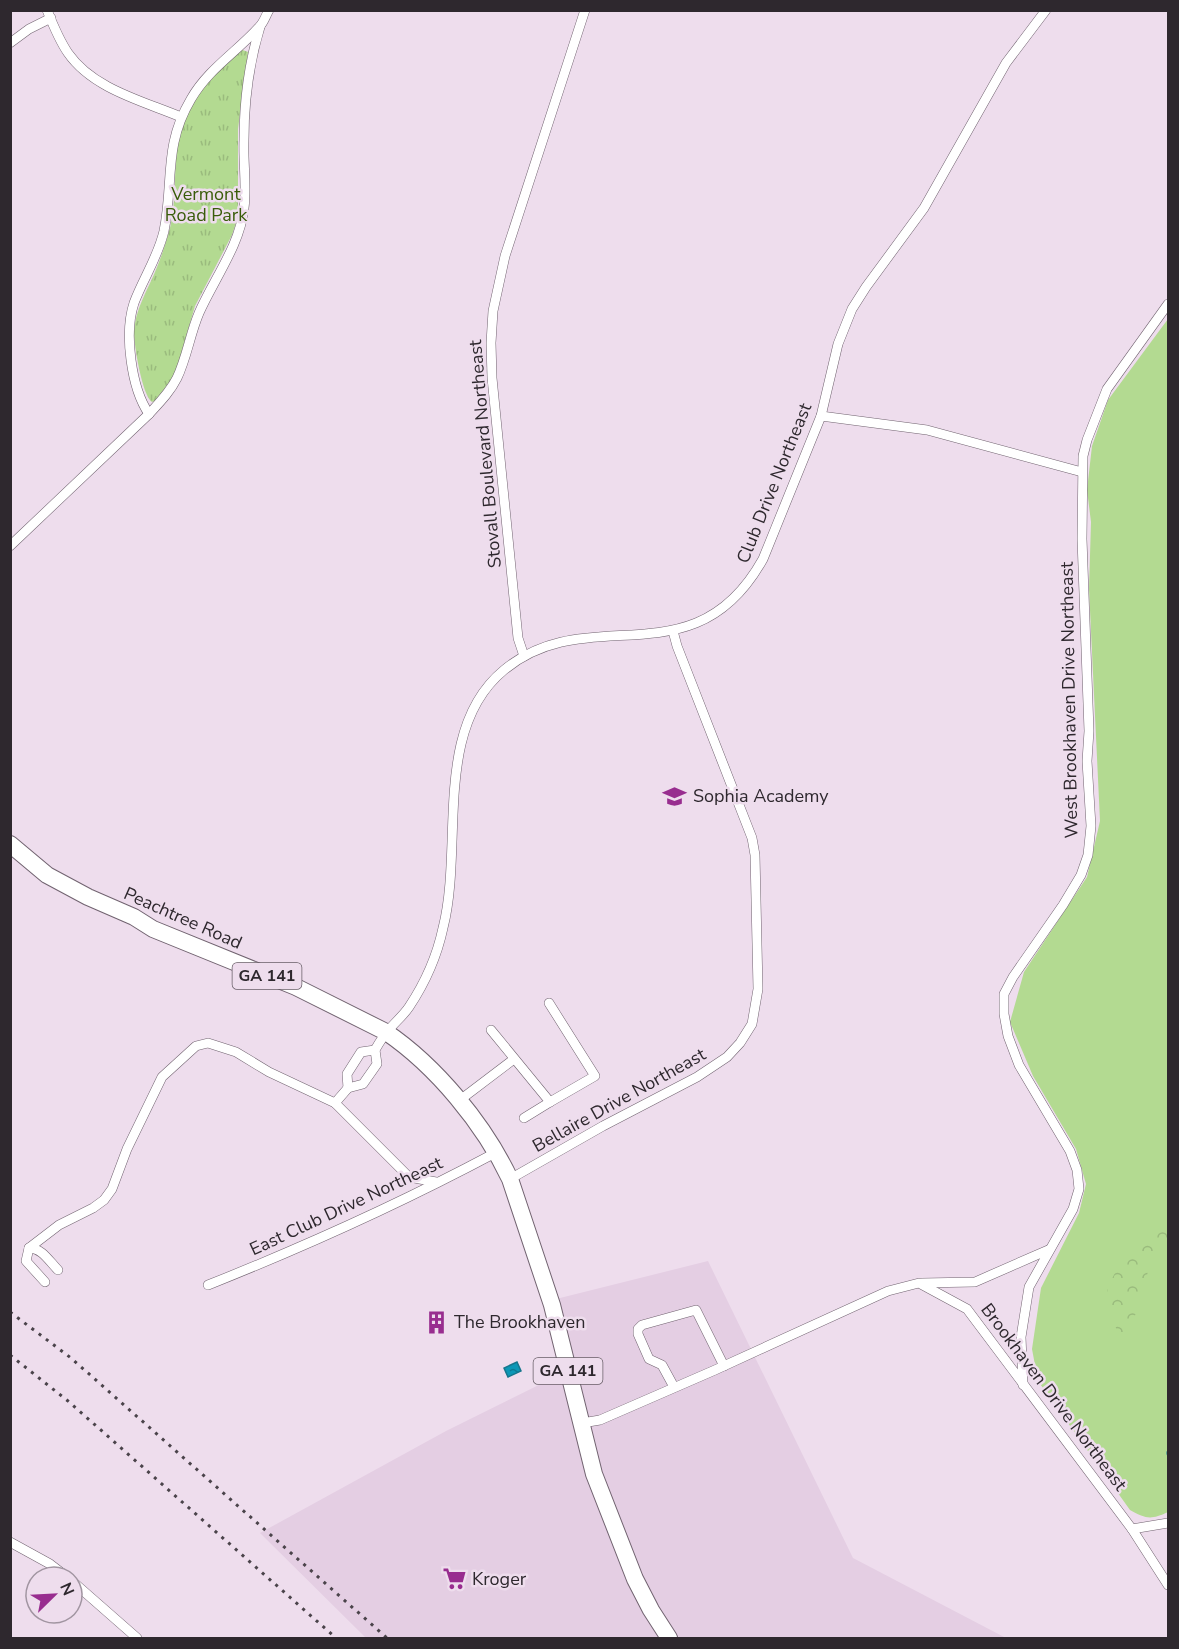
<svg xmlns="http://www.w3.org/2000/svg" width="1179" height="1649" font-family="'Nunito Sans',sans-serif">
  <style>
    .built { fill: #e4cee3 }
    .grass { fill: #b3da91 }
    .forest { fill: url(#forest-crowns) }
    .park { fill: url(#park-tufts) }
    .water { fill: url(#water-ripples); stroke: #16768d; stroke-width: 1.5 }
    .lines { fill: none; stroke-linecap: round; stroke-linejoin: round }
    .stream { stroke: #16768d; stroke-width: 3 }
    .street-casing { stroke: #716370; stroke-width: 10 }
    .highway-casing { stroke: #716370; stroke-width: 18 }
    .street { stroke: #fff; stroke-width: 9 }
    .highway { stroke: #fff; stroke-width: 16 }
    .rail { stroke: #4a434a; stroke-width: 3; stroke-dasharray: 3 6; stroke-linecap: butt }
    .labels { text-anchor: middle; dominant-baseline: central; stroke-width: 5; stroke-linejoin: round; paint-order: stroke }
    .shield { fill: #eedded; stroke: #685e67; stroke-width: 1.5 }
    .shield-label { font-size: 16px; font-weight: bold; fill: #2e282e }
    .park-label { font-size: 18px; fill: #395c09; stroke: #eedded }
    .street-label { font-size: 18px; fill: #2e282e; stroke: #eedded }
    .poi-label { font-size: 18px; fill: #2e282e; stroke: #eedded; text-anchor: start }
  </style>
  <defs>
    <pattern id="forest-crowns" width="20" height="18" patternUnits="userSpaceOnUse" patternTransform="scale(1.5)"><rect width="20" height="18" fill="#b3da91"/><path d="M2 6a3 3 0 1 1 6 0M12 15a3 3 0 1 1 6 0" fill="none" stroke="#9abb7d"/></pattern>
    <pattern id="park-tufts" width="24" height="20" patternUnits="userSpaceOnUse" patternTransform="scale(1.5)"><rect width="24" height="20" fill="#b3da91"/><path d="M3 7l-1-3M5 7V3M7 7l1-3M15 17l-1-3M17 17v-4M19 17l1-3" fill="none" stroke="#9abb7d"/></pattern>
    <pattern id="water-ripples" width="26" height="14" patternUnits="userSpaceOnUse" patternTransform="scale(1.5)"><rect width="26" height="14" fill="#0c97b6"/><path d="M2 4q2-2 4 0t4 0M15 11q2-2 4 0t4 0" fill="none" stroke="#0c7b94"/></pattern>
  </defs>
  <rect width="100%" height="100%" fill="#eedded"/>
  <!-- built -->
  <path class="built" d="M708,1261L853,1558L1006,1638H366L260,1533L446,1431L567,1371L556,1299Z"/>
  <!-- grass -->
  <path class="grass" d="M1168,319V1512C1151,1520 1146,1519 1130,1510L1038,1381L1032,1349L1041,1288L1079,1213L1086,1184L1076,1149L1033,1076L1010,1022L1024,972L1087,877L1100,821L1089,589L1091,522L1087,490L1092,446L1108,400Z"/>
  <!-- forest -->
  <path class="forest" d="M1168,1218V1240L1149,1256C1148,1286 1140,1306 1127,1333L1119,1337L1110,1310L1107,1288L1115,1273L1144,1232Z"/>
  <!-- park -->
  <path class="park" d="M240,49L248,52L238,129V217L232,235L195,306L175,375L155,401L152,402C142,395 134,345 134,332C135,310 147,291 155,272C161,258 166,243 170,228C180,187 168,148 190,108C202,86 222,65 240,49Z"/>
  <!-- water -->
  <path class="water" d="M517,1362L521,1371L508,1377L504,1368Z"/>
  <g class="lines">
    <!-- stream -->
    <path class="stream" d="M1168,1454V1452"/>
    <defs>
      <g id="street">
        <path d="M47,10C53,25 59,40 68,53C93,89 143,101 181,117"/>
        <path d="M10,43L29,29L51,18"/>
        <path d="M149,414C131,388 124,333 134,303C143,279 158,257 164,231C174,182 163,146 191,99C208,69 238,51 260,26C264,22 266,15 269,10"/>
        <path d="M821,416L927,430L1082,472"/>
        <path d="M10,546L149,414C160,402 170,392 177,378C187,357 190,334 199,313C214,279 240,245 244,208C247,186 243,163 244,140C244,103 249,63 260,27"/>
        <path d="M524,656L518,638L492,378L491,343L493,311L505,256L585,10"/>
        <path d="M549,1003L595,1076L550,1102"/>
        <path d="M491,1030L550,1102L524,1118"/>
        <path d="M348,1088L347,1074L361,1052L375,1050"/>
        <path d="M460,1100L514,1059"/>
        <path d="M335,1103L348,1088L363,1084L377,1064L375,1050C379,1043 383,1036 388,1031C394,1023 403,1016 409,1007C425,983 437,956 443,928C464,846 432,729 504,670C590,599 694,683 763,559L821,416L838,344L852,309L866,287L924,208L1006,63L1046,10"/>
        <path d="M510,1179L603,1126L697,1077L727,1057L740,1043L752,1024L758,989L755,855L752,838L677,646L673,631"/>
        <path d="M29,1248C42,1248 49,1261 58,1270"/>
        <path d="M45,1282L26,1261L29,1248L59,1225L93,1208L104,1200L112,1189L127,1149L162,1077L196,1046L208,1043L236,1052L269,1072L335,1103L409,1177L436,1182"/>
        <path d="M922,1283L975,1282L1048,1250"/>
        <path d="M208,1285C306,1246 403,1202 495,1153"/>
        <path d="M1023,1385L1021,1337L1029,1287L1073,1209L1079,1189L1077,1170L1070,1151L1019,1065L1008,1036L1004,1014V994L1013,977L1063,905L1081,875L1088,855L1091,826L1087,761L1089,731L1082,539L1083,456L1087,440L1107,389L1168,304"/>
        <path d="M674,1387L662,1365L649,1359L638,1334V1329L642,1325L696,1310L724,1366"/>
        <path d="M582,1423L600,1420L715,1370L888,1291L919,1283L967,1309L1132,1529L1168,1585"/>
        <path d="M1132,1529L1168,1523"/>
        <path d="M10,1542L50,1564L67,1577"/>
        <path d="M72,1581L137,1638"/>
      </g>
      <path id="highway" d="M10,844L47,875L88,897L134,917L153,929L296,987L386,1032C436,1066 484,1124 510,1179L552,1305L594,1474L635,1579L651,1610L669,1638"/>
    </defs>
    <!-- street casing -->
    <use href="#street" class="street-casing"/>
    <!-- highway casing -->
    <use href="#highway" class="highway-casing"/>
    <!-- street -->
    <use href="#street" class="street"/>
    <!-- highway -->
    <use href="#highway" class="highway"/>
    <!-- rail -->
    <g class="rail">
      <path d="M10,1312L71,1358L387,1638"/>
      <path d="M10,1355L68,1401L336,1638"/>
    </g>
  </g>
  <!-- icons -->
  <defs>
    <symbol id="school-bare" viewBox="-9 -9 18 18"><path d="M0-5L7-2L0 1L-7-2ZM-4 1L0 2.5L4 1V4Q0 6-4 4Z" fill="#982d8f" stroke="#eedded" stroke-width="2.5" paint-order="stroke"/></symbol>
    <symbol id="building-bare" viewBox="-9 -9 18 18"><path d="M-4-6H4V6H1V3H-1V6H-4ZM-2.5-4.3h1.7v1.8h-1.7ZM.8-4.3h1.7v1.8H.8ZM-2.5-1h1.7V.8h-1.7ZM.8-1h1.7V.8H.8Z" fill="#982d8f" stroke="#eedded" stroke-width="2.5" paint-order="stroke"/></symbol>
    <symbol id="supermarket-bare" viewBox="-9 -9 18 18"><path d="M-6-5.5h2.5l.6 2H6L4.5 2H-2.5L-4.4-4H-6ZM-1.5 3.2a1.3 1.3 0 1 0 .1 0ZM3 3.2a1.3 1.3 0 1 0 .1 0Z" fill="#982d8f" stroke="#eedded" stroke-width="2.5" paint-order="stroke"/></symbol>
  </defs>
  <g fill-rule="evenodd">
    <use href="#school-bare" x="658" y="780" width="33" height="33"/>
    <use href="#building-bare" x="420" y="1306" width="33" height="33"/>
    <use href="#supermarket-bare" x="438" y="1562" width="33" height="33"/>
  </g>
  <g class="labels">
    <!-- shield labels -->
    <g class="shield">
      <rect x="232.5" y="963" width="69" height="26" rx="4.5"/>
      <rect x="533.5" y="1358" width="69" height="26" rx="4.5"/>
    </g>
    <g class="shield-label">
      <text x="267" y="976">GA 141</text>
      <text x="568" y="1371">GA 141</text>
    </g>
    <!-- park labels -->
    <g class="park-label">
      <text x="206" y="194">Vermont<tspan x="206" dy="21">Road Park</tspan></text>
    </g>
    <!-- street labels -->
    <g class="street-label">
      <text transform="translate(485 454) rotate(-95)">Stovall Boulevard Northeast</text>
      <text transform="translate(774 483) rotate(-68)">Club Drive Northeast</text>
      <text transform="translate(1069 700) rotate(-91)">West Brookhaven Drive Northeast</text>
      <text transform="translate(183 918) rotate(24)">Peachtree Road</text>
      <text transform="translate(619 1100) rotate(-29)">Bellaire Drive Northeast</text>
      <text transform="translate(346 1206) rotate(-25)">East Club Drive Northeast</text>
      <text transform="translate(1054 1397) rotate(53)">Brookhaven Drive Northeast</text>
    </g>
    <!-- poi labels -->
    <g class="poi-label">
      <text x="693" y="796">Sophia Academy</text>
      <text x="454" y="1322">The Brookhaven</text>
      <text x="472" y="1579">Kroger</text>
    </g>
  </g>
  <!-- border -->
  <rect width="1179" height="1649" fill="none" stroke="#2e282e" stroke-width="24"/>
  <!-- north arrow -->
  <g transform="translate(54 1595) rotate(66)"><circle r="28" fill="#eedded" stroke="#a195a1" stroke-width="1.5"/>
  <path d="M0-4.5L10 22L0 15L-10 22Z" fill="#982d8f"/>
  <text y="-9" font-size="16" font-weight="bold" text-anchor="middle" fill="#2e282e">N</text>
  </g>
</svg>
